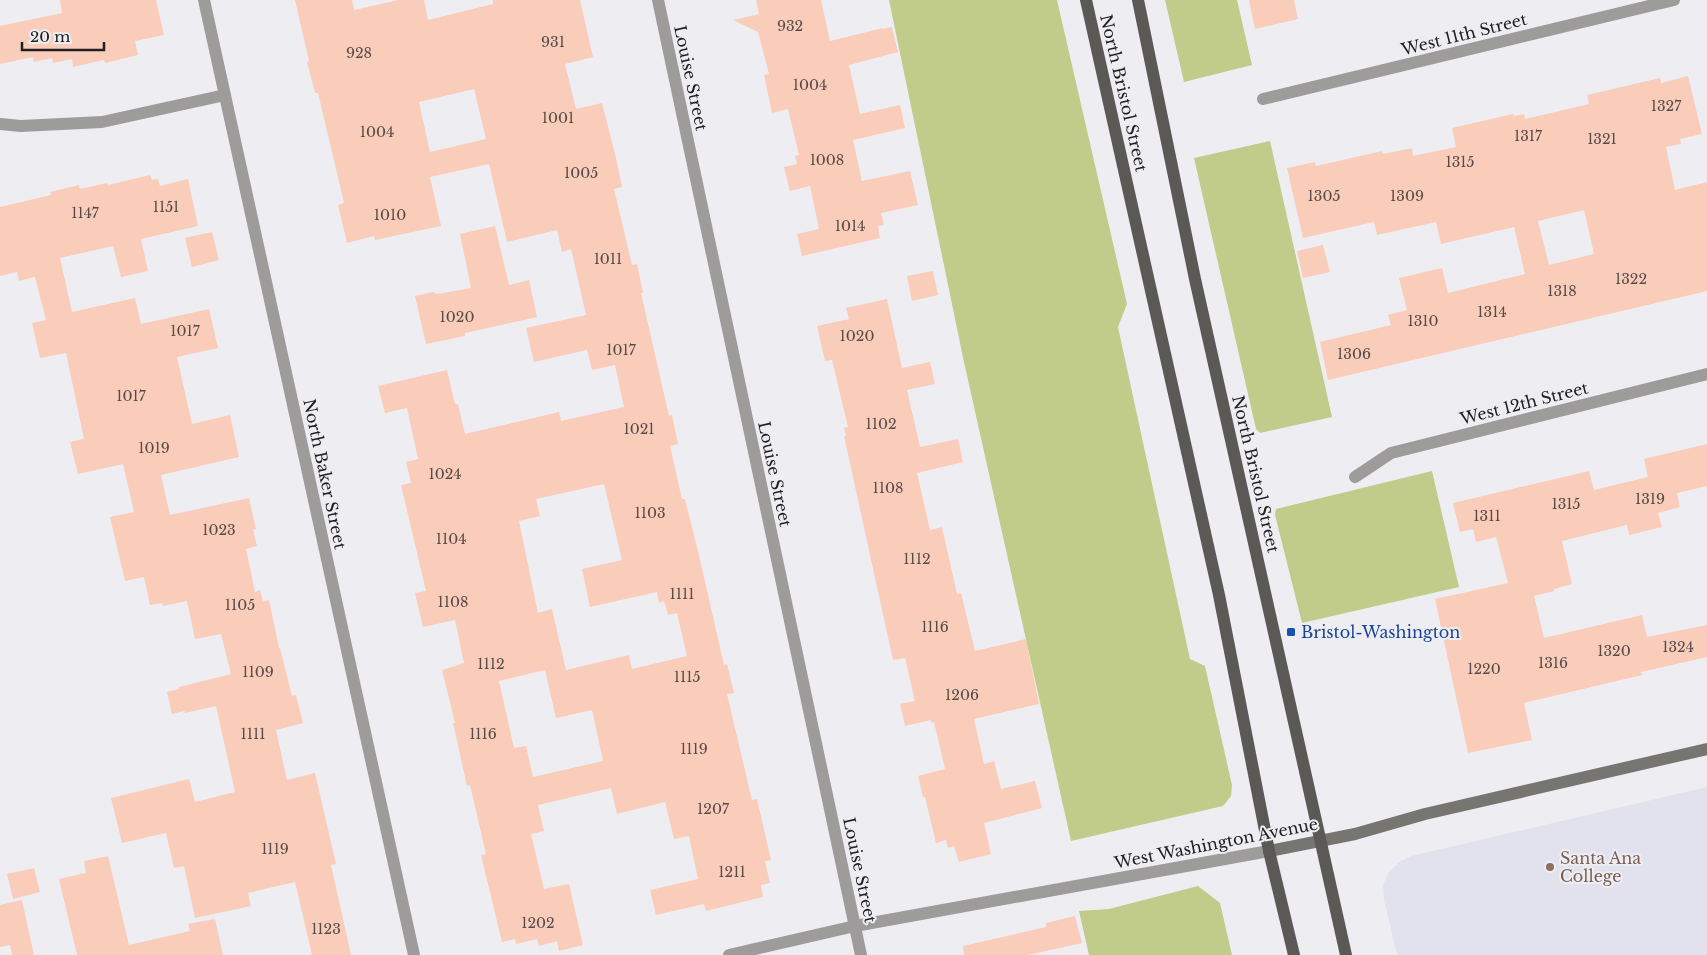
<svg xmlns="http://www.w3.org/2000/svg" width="1707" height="955" font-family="'Libre Baskerville',serif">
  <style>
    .built { fill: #e1e2ed }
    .green { fill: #c1cb8a }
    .building { fill: #faccba; fill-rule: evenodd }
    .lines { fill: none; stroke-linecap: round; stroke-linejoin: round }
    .street { stroke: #9d9c9a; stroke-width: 12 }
    .secondary { stroke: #767572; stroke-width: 12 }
    .primary { stroke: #5b5956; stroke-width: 12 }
    .transit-dot { fill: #1a4fb4; stroke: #eeeef2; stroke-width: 2 }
    .education-dot { fill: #8d6e63; stroke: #eeeef2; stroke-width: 2 }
    .labels { text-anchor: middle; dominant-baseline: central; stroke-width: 4; stroke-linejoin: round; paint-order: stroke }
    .number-label { font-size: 14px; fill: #564b48 }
    .street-label { font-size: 16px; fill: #202022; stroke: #eeeef2 }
    .transit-label { font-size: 16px; fill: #164399; stroke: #eeeef2; text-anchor: start }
    .education-label { font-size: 16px; fill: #785e54; stroke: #eeeef2; text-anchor: start }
  </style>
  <rect width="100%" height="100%" fill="#eeeef2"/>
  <!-- built -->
  <path class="built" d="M1707,787V955H1397L1384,900L1383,885L1389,872L1399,862L1411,856Z"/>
  <!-- green -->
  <g class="green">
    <path d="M889,0H1057L1127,304L1118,327L1190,659L1205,666L1232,785L1231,796L1223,806L1071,841L964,362Z"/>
    <path d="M1165,0H1237L1252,65L1184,82Z"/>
    <path d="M1270,141L1332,417L1260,433L1256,429L1194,158Z"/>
    <path d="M1432,471L1459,587L1302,623L1275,515L1276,509Z"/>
    <path d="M1198,886L1220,903L1232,955H1089L1079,911L1109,909Z"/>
  </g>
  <!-- building -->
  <g class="building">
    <path d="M60,0H156L164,35L135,41L138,55L105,63L104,60L73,67L72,59L53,63L52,58L34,62L33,57L0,64V26L62,13Z"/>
    <path d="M295,0H352L354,10L398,0H424L428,20L493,4V0H580L593,57L565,64L576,109L602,103L616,158L622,187L614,189L632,265L637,264L643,293H641L669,416L672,415L678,444L670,446L682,499H685L699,555L724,665L727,664L734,693L727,694L752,800L757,799L771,860L765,861L770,883L761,885L763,897L706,911L704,904L656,915L650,890L698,879L689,836L674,839L665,802L617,814L611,788L538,805L544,831L531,834L544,889L569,884L583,945L559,951L557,941L539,946L537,939L516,944L515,939L502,942L481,855L486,854L470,785L467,786L453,723H455L442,670L464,663L455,620L423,627L415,593L426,591L401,485L411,483L406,462L418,459L407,408L385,413L378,386L447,370L455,404H458L465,434L559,412L561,421L624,407L615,365L592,370L587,350L534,362L526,328L586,315L571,249L562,252L557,230L507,242L489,164L430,177L441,226L375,240L374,236L347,243L338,205L344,203L318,93H315L307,62L309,61ZM474,89L486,139L430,152L419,102ZM604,484L622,560L582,569L590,607L657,592L659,603L664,601L668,615L677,613L687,656L632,669L629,655L566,670L552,609L538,613L519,521L540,516L536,499ZM545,670L556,718L592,710L603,761L533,777L526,746L514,748L499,681Z"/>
    <path d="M756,0H821L830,41L883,28V29L892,27L898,52L849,65L860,114L900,105L905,128L853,140L862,181L910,171L918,205L881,213L884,225L878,226L880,238L802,256L797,234L819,229L810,186L790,191L784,167L797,164L795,156L799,155L788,109L772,113L764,75L769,74L758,32L733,20L759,14Z"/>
    <path d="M1249,0H1294L1298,19L1255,29Z"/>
    <path d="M1688,76L1702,134L1680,139L1681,144L1666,147L1675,190L1707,182V291L1328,380L1320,342L1391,325L1388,315L1407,310L1399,278L1442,268L1448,293L1525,274L1514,227L1441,244L1436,222L1377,235L1374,222L1303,238L1287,168L1315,162L1316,166L1382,151L1383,154L1412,148L1413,156L1456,147L1452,128L1513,114L1514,116L1524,114L1525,119L1589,104L1587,95L1660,78L1661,83ZM1584,210L1594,254L1549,265L1538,221Z"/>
    <path d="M150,175L152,180L158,179L160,186L188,179L198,226L141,239L148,271L121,277L113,246L60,258L72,312L135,298L141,324L209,309L218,348L177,357L192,424L230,415L239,457L161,475L170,515L249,498L256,529L253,530L257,546L246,549L255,592L260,590L263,601L269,600L279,648H280L292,696L296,695L303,723L276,730L287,780L315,773L336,864L331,865L351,955H312L295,882L248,893L251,906L195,918L184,866L174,868L166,833L122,843L111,798L189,779L195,802L235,792L216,706L185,713L184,711L172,714L167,692L179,689V687L231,674L221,634L195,639L187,601L163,606L162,603L150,605L144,577L125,581L110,517L134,512L123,464L78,474L70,442L84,439L66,353L40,358L32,323L46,320L35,277L19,281L17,272L0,276V207L51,195L50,192L79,185L80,189L107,183L108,185Z"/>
    <path d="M495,226L509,285L529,280L537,317L465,333V336L426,344L415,296L433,292L437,294L471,288L460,234Z"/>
    <path d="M212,232L219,260L192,267L185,238Z"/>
    <path d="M1323,245L1330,272L1303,278L1297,251Z"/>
    <path d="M933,271L938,295L912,301L907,276Z"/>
    <path d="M887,299L902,368L930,362L935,384L907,390L920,447L958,439L963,462L917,473L930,530L942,527L957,594L961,593L975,651L1026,639L1039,704L974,719L984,764L994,761L1001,789L1035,781L1042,808L984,823L991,854L959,862L954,846L948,848L946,840L936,843L925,797H923L918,776L945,769L934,722L931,723V720L905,726L900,704L915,701L905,658L893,660L844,436H846L844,428L848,427L832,360L825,361L817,326L849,319L846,308Z"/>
    <path d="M1707,444V486L1677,493L1680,507L1658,513L1662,527L1629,535L1627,525L1562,541L1572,584L1554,589V591L1534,596L1544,638L1642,615L1647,637L1707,625V657L1641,672L1642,675L1524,703L1532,740L1468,753L1435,599L1508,583L1496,537L1476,542L1473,529L1460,532L1453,503L1589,471L1594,490L1648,477L1644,459Z"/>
    <path d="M108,856L129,945L190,931L188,924L215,919L223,955H77L59,879L86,873L84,861Z"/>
    <path d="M34,868L40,892L13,899L7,874Z"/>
    <path d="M22,900L34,955H12L10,945L0,947V905Z"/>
    <path d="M1075,916L1082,943L1028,955H964L963,946L1046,927V923Z"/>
  </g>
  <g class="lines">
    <!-- street -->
    <g class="street">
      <path d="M204,0L414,955"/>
      <path d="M658,0L861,955"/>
      <path d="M1263,99L1674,0"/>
      <path d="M0,124L21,126L102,122L225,95"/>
      <path d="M1355,477L1391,453L1707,374"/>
      <path d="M729,955L855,926L1269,851"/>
    </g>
    <!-- secondary -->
    <path class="secondary" d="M1269,851L1355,834L1425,814L1707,749"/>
    <!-- primary -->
    <g class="primary">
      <path d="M1086,0L1219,595L1269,851L1294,955"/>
      <path d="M1138,0L1195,279L1346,955"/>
    </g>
  </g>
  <!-- markers -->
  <rect class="transit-dot" x="1286" y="627" width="10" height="10" rx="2.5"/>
  <circle class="education-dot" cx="1550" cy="867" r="5"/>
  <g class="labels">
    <!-- number labels -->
    <g class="number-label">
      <text x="790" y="26">932</text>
      <text x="553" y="42">931</text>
      <text x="359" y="53">928</text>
      <text x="810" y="85">1004</text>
      <text x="1666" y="106">1327</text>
      <text x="558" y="118">1001</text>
      <text x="377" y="132">1004</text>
      <text x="1528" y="136">1317</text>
      <text x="1602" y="139">1321</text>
      <text x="827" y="160">1008</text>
      <text x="1460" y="162">1315</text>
      <text x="581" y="173">1005</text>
      <text x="1324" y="196">1305</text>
      <text x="1407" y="196">1309</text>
      <text x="166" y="207">1151</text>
      <text x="85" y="213">1147</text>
      <text x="390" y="215">1010</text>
      <text x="850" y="226">1014</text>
      <text x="608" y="259">1011</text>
      <text x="1631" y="279">1322</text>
      <text x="1562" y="291">1318</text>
      <text x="1492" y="312">1314</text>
      <text x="457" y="317">1020</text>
      <text x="1423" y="321">1310</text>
      <text x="185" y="331">1017</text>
      <text x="857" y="336">1020</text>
      <text x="621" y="350">1017</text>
      <text x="1354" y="354">1306</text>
      <text x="131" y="396">1017</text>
      <text x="881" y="424">1102</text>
      <text x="639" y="429">1021</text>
      <text x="154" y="448">1019</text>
      <text x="445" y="474">1024</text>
      <text x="888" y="488">1108</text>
      <text x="1650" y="499">1319</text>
      <text x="1566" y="504">1315</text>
      <text x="650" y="513">1103</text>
      <text x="1487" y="516">1311</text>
      <text x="219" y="530">1023</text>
      <text x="451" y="539">1104</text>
      <text x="917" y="559">1112</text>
      <text x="682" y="594">1111</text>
      <text x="453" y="602">1108</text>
      <text x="240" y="605">1105</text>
      <text x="935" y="627">1116</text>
      <text x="1678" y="647">1324</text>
      <text x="1614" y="651">1320</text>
      <text x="1553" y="663">1316</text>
      <text x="491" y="664">1112</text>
      <text x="1484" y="669">1220</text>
      <text x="258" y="672">1109</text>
      <text x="687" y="677">1115</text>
      <text x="962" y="695">1206</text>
      <text x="253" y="734">1111</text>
      <text x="483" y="734">1116</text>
      <text x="694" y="749">1119</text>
      <text x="713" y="809">1207</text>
      <text x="275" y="849">1119</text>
      <text x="732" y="872">1211</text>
      <text x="538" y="923">1202</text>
      <text x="326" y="929">1123</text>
    </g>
    <!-- street labels -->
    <g class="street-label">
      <text transform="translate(1464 34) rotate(-14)">West 11th Street</text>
      <text transform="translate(691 78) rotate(78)">Louise Street</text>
      <text transform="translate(1124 93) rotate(77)">North Bristol Street</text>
      <text transform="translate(1524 403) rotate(-14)">West 12th Street</text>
      <text transform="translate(325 474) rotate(78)">North Baker Street</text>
      <text transform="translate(775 474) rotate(78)">Louise Street</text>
      <text transform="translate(1256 474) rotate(77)">North Bristol Street</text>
      <text transform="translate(1216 843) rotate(-11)">West Washington Avenue</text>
      <text transform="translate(860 870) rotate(78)">Louise Street</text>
    </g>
    <!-- transit labels -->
    <g class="transit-label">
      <text x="1301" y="632">Bristol-Washington</text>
    </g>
    <!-- education labels -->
    <g class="education-label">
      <text x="1560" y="858">Santa Ana<tspan x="1560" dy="18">College</tspan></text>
    </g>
  </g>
  <!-- scale -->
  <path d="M22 42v8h82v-8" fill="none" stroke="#202022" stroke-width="2.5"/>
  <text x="30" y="42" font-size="15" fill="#202022" stroke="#eeeef2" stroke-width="4" paint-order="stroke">20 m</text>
</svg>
